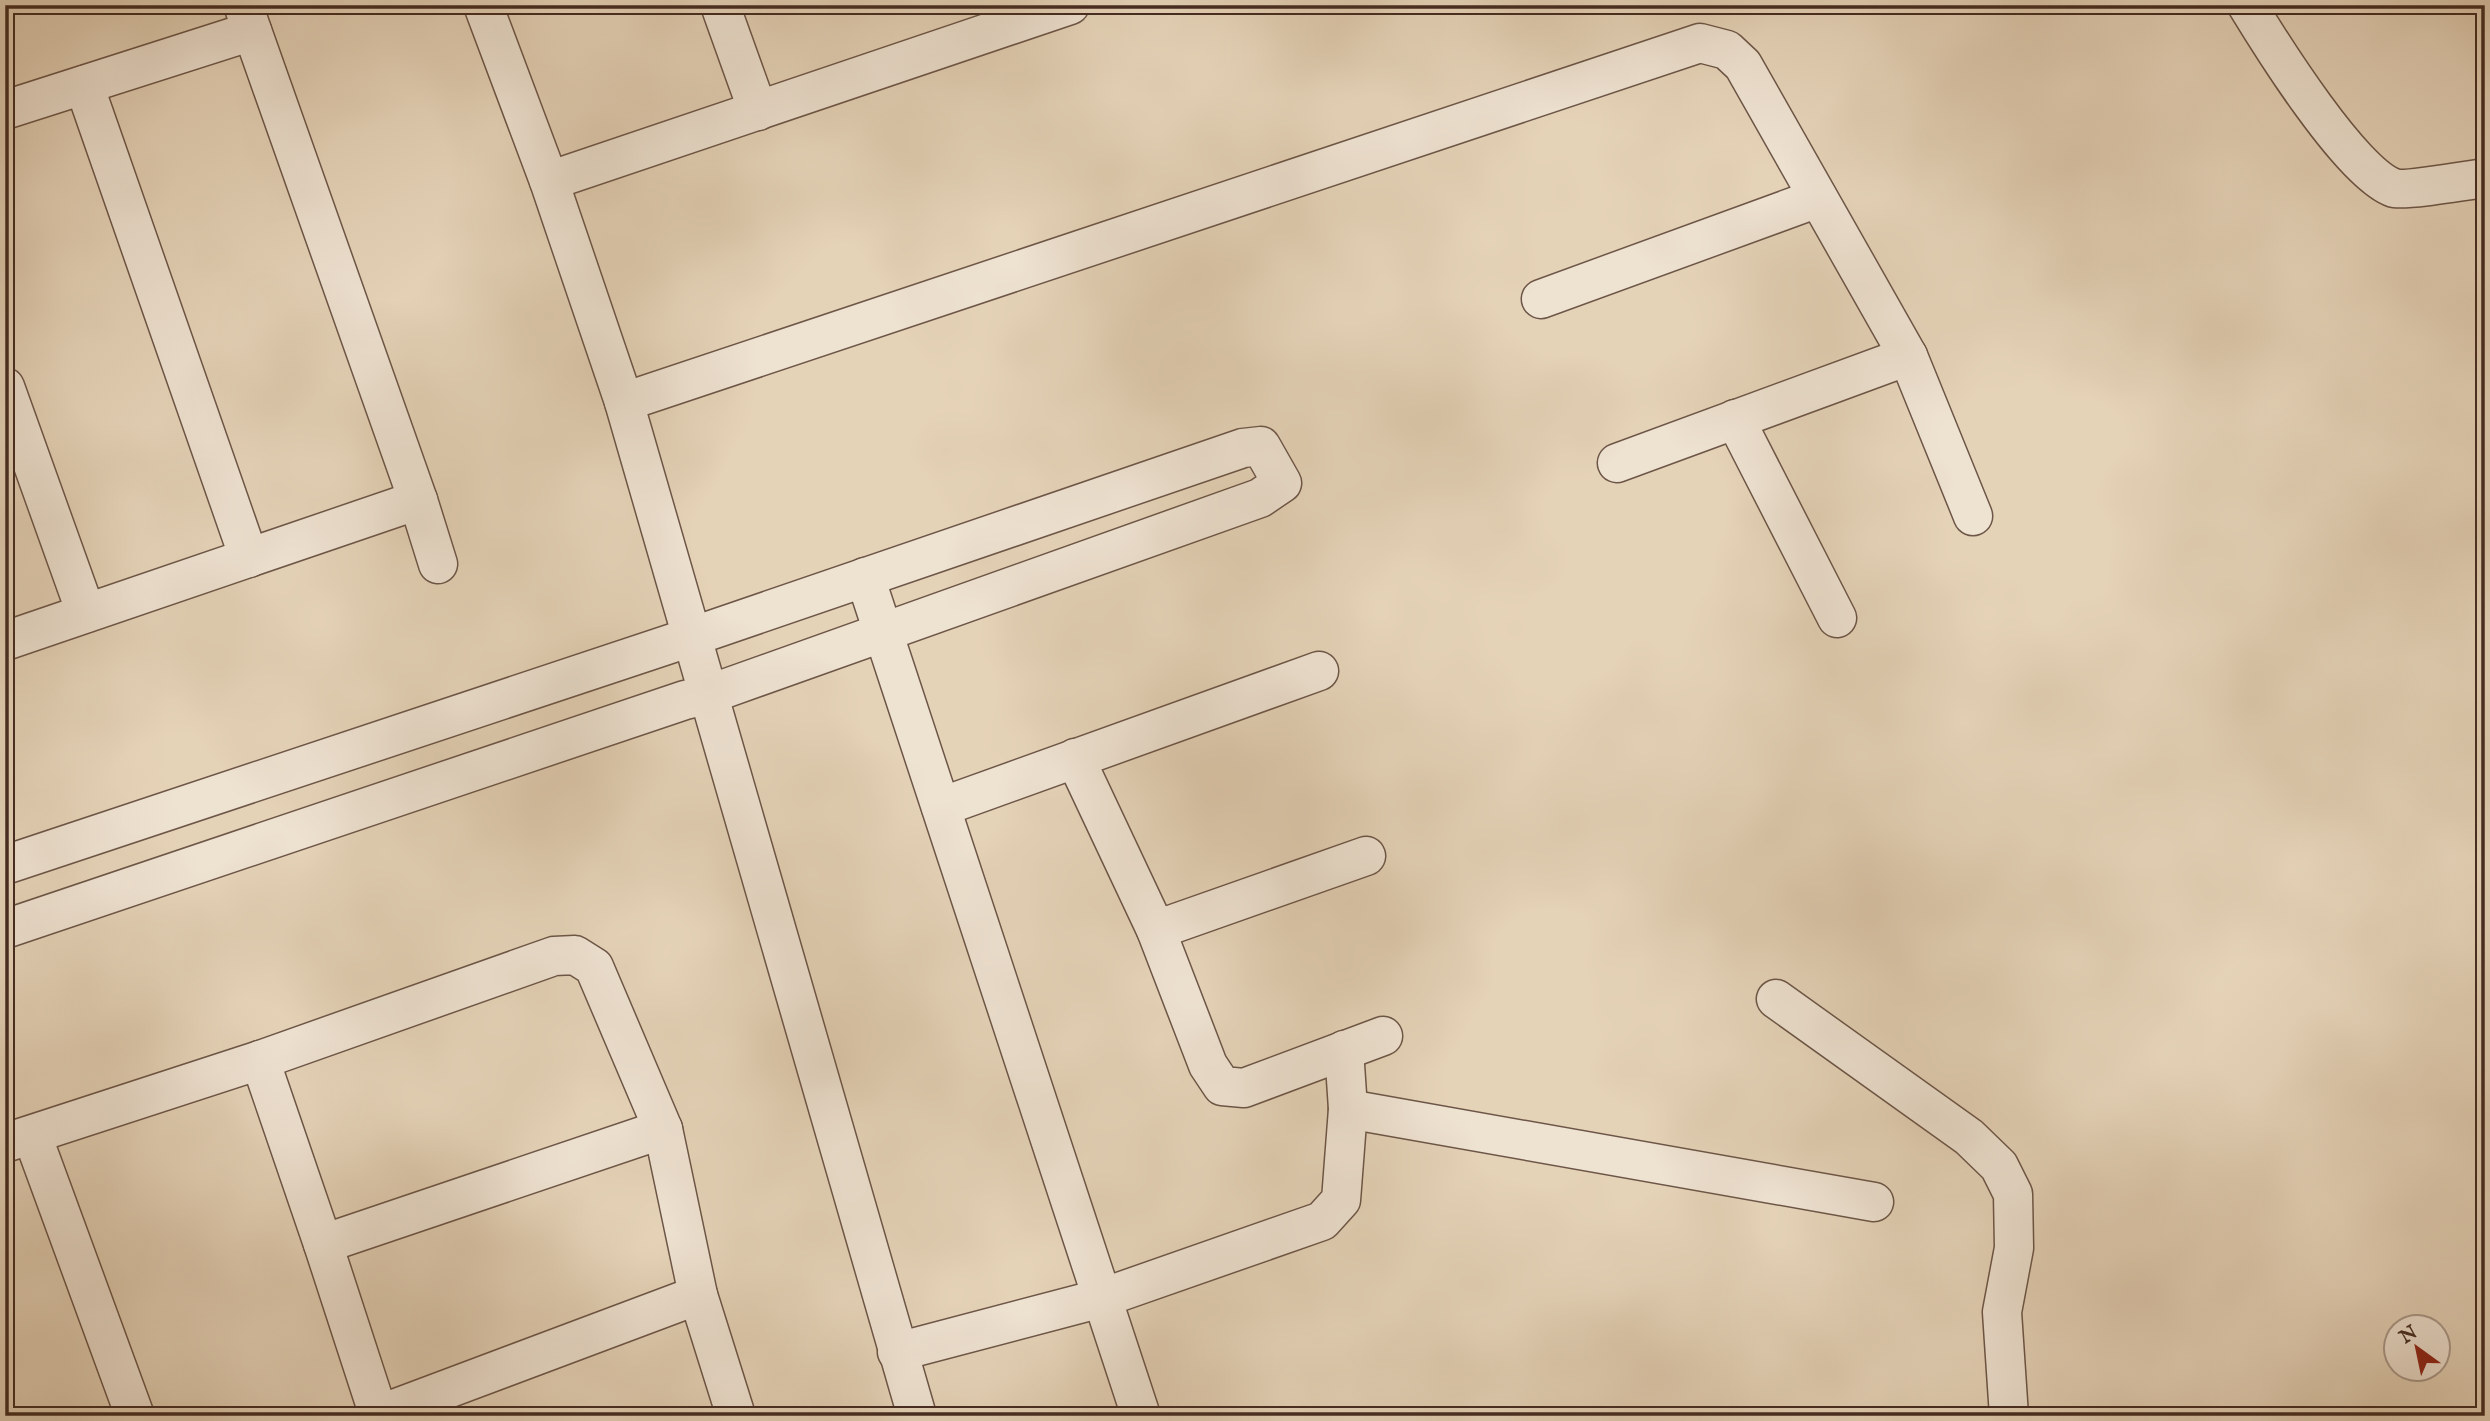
<svg xmlns="http://www.w3.org/2000/svg" width="2490" height="1421" font-family="'IM FELL English',serif">
  <style>
    .lines { fill: none; stroke-linecap: round; stroke-linejoin: round }
    .minor-casing { stroke: #6d5648; stroke-width: 41 }
    .minor { stroke: #eee2d1; stroke-width: 38 }
  </style>
  <rect width="100%" height="100%" fill="#e5d3b8"/>
  <filter id="stains"><feTurbulence type="fractalNoise" baseFrequency=".00286" numOctaves="4"/><feColorMatrix values="0 0 0 0 .2 0 0 0 0 .09 0 0 0 0 .02 0 0 0 .5 -.17"/></filter>
  <radialGradient id="worn" r=".72"><stop offset=".6" stop-color="#630" stop-opacity="0"/><stop offset="1" stop-color="#630" stop-opacity=".3"/></radialGradient>
  <g class="lines">
    <defs>
      <g id="minor">
        <path d="M243,5L418,500L438,564"/>
        <path d="M483,5L549,181L624,402L917,1416"/>
        <path d="M720,5L758,111"/>
        <path d="M2247,5C2272,46 2352,174 2394,188C2403,191 2470,180 2485,178"/>
        <path d="M84,85L249,558"/>
        <path d="M5,110L252,31"/>
        <path d="M549,181L1070,5"/>
        <path d="M1541,299L1818,198"/>
        <path d="M5,387L86,613"/>
        <path d="M624,402L1700,43L1727,50L1743,65L1908,356L1973,516"/>
        <path d="M1735,419L1837,618"/>
        <path d="M1617,463L1908,356"/>
        <path d="M865,577L1141,1416"/>
        <path d="M5,641L418,500"/>
        <path d="M1075,758L1156,930L1208,1065L1222,1086L1244,1088L1383,1036"/>
        <path d="M941,807L1319,671"/>
        <path d="M5,865L691,637L1243,448L1261,446L1282,483L1260,498L707,695L685,700L5,929"/>
        <path d="M1156,930L1366,856"/>
        <path d="M1776,999L1969,1137L1999,1166L2013,1194L2014,1248L2002,1312L2009,1416"/>
        <path d="M260,1060L323,1244L379,1416"/>
        <path d="M1348,1109L1874,1202"/>
        <path d="M32,1135L135,1416"/>
        <path d="M5,1143L260,1060L554,956L575,955L594,967L663,1129L698,1295L736,1416"/>
        <path d="M323,1244L663,1129"/>
        <path d="M897,1352L1102,1298L1322,1221L1341,1200L1348,1109L1344,1050"/>
        <path d="M378,1415L698,1295"/>
      </g>
    </defs>
    <!-- minor casing -->
    <use href="#minor" class="minor-casing"/>
    <!-- minor -->
    <use href="#minor" class="minor"/>
  </g>
  <!-- margin -->
  <rect width="2490" height="1421" fill="none" stroke="#e5d3b8" stroke-width="28"/>
  <rect x="7" y="7" width="2476" height="1407" fill="none" stroke="#452c22" stroke-width="3.5"/>
  <rect x="14" y="14" width="2462" height="1393" fill="none" stroke="#452c22" stroke-width="2"/>
  <!-- north arrow -->
  <g transform="translate(2417 1348) rotate(327)"><circle r="33" fill="#eee2d1" stroke="#aa998b" stroke-width="2"/>
  <path d="M0-5L12 26L0 18L-12 26Z" fill="#8f2418"/>
  <text y="-10" font-size="19" font-weight="bold" text-anchor="middle" fill="#452c22">N</text>
  </g>
  <rect width="100%" height="100%" filter="url(#stains)"/>
  <rect width="100%" height="100%" fill="url(#worn)"/>
</svg>
